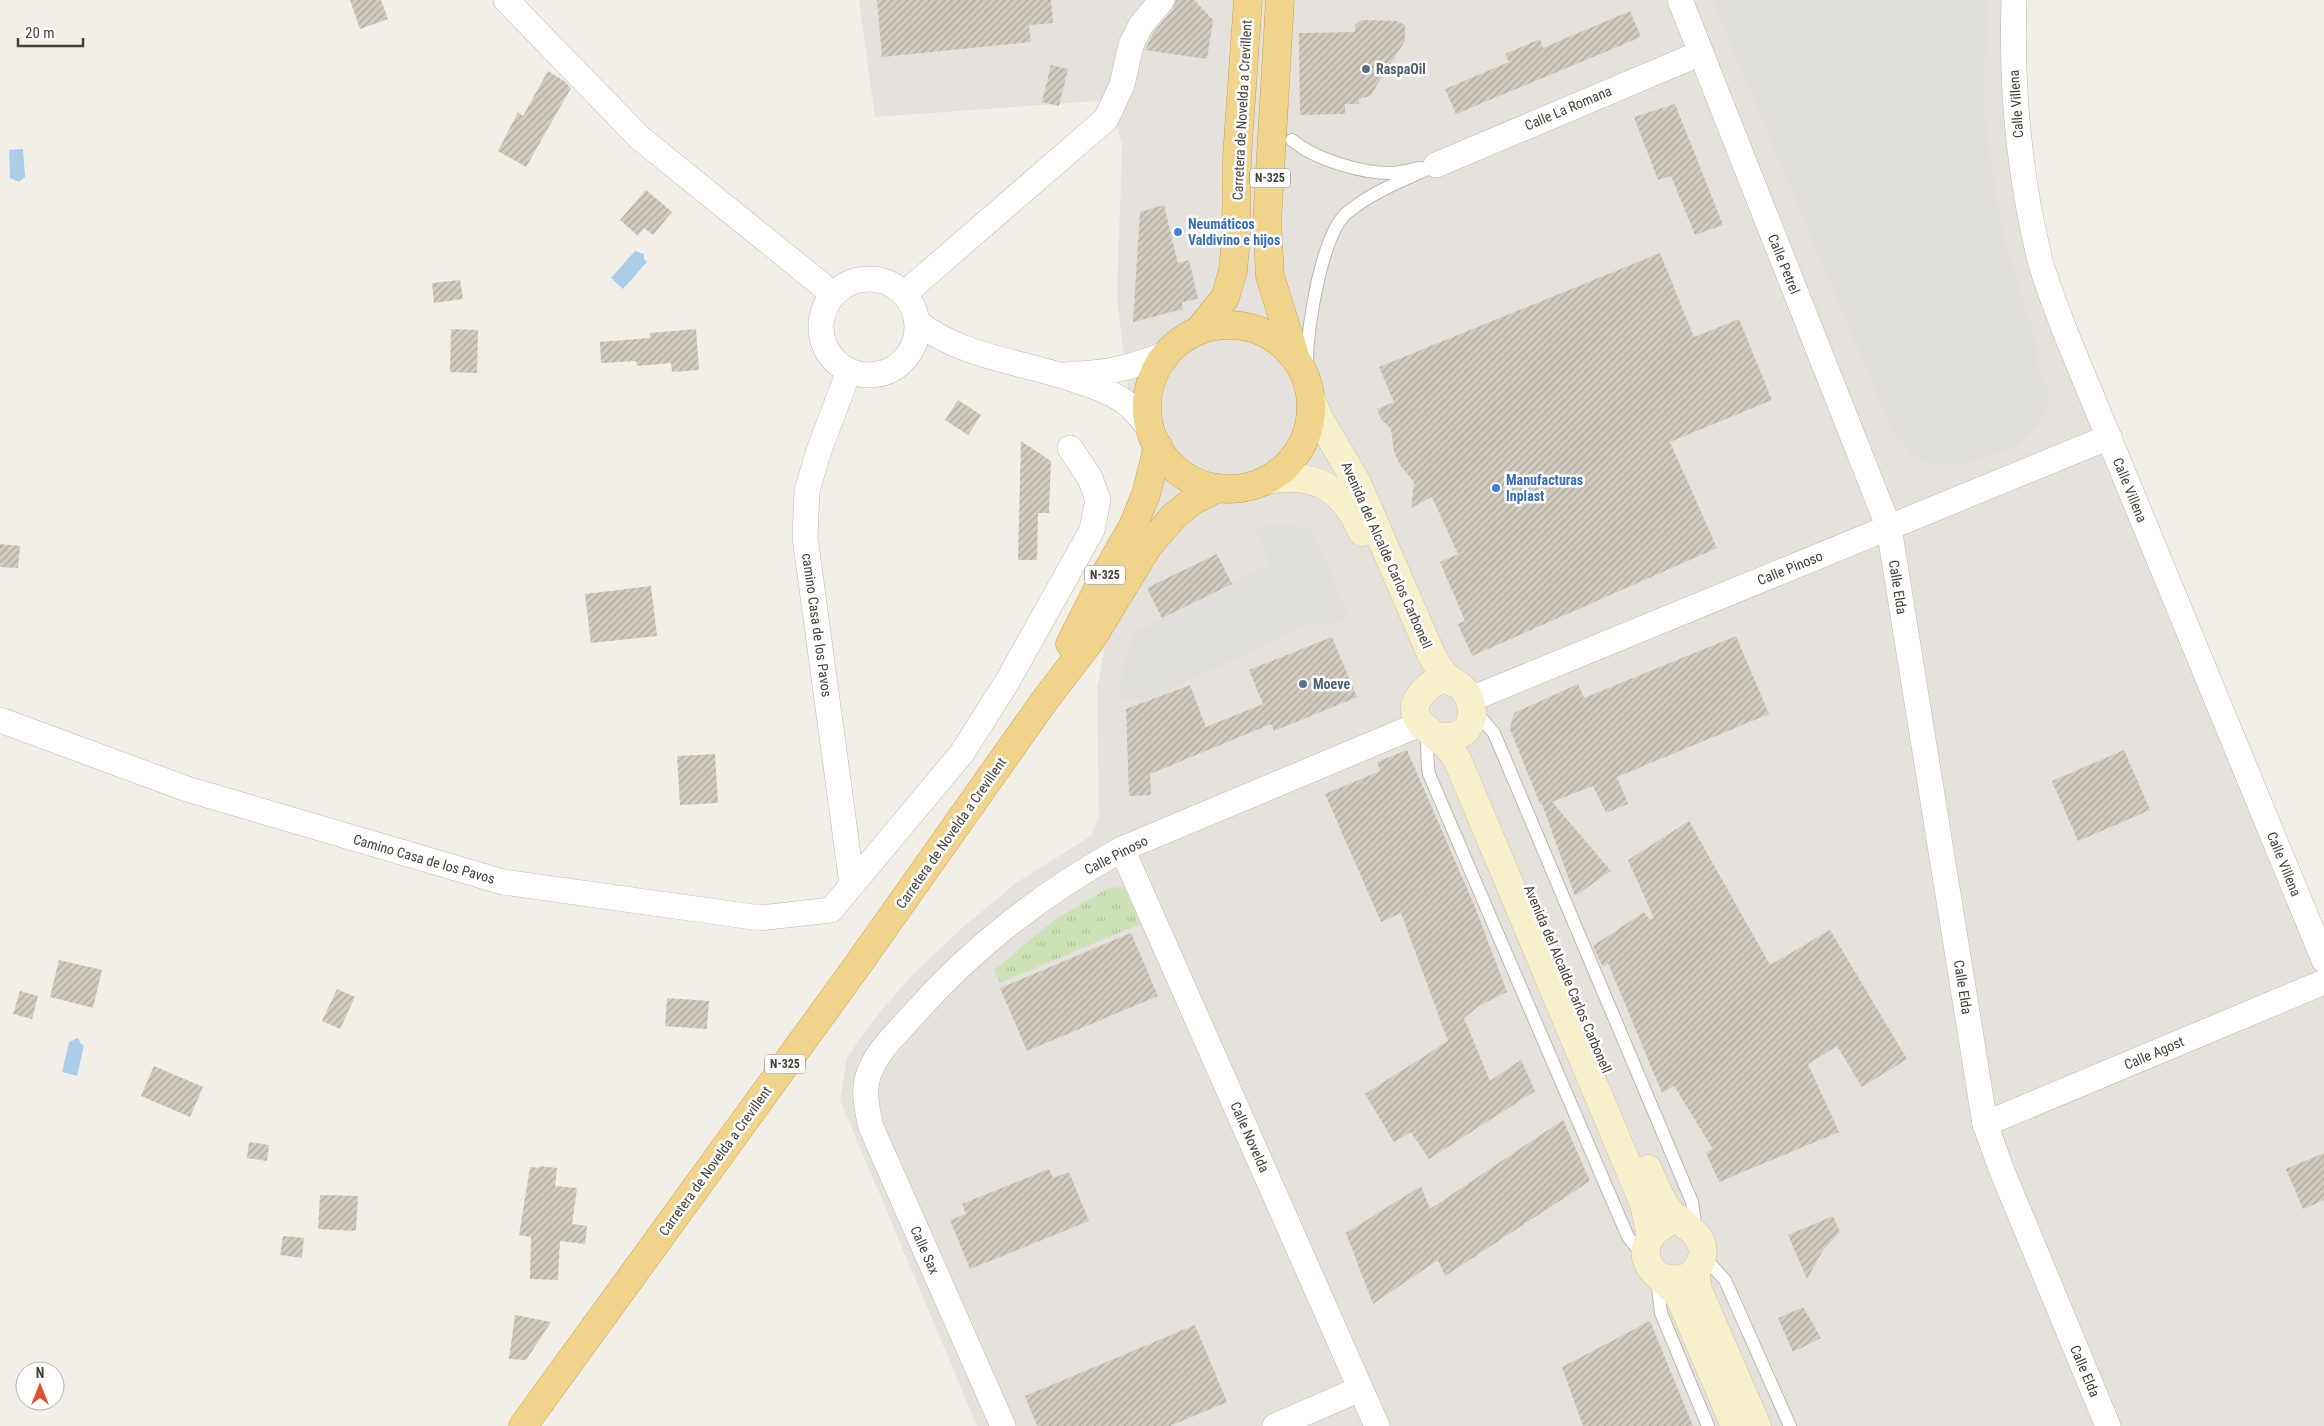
<svg xmlns="http://www.w3.org/2000/svg" width="2324" height="1426" font-family="'Roboto Condensed',sans-serif">
  <style>
    .industrial { fill: #e5e1dd }
    .grass { fill: url(#grass-tufts) }
    .parking { fill: #e1dfdc }
    .water { fill: #abcde8 }
    .building { fill: url(#building-hatch) }
    .lines { fill: none; stroke-linecap: round; stroke-linejoin: round }
    .service-casing { stroke: #bcb7ac; stroke-width: 14 }
    .minor-casing { stroke: #bcb7ac; stroke-width: 26 }
    .secondary-casing { stroke: #ccc29d; stroke-width: 29 }
    .trunk-casing { stroke: #cba049; stroke-width: 29 }
    .service { stroke: #fff; stroke-width: 12 }
    .minor { stroke: #fff; stroke-width: 25 }
    .secondary { stroke: #f8efcc; stroke-width: 28 }
    .trunk { stroke: #f0d48c; stroke-width: 28 }
    .service-dot { fill: #5c6f8a; stroke: #fff; stroke-width: 2 }
    .shop-dot { fill: #3f7fe0; stroke: #fff; stroke-width: 2 }
    .labels { text-anchor: middle; dominant-baseline: central; stroke-width: 5; stroke-linejoin: round; paint-order: stroke }
    .shield { fill: #fff; stroke: #7d7974; stroke-width: 1 }
    .shield-label { font-size: 12px; font-weight: bold; fill: #454038 }
    .service-label { font-size: 14px; font-weight: bold; fill: #4e5e75; stroke: #fff; text-anchor: start }
    .street-label { font-size: 14px; fill: #454038; stroke: #fff }
    .shop-label { font-size: 14px; font-weight: bold; fill: #366cbe; stroke: #fff; text-anchor: start }
  </style>
  <defs>
    <pattern id="grass-tufts" width="24" height="20" patternUnits="userSpaceOnUse" patternTransform="scale(1.25)"><rect width="24" height="20" fill="#cce2b6"/><path d="M3 7l-1-3M5 7V3M7 7l1-3M15 17l-1-3M17 17v-4M19 17l1-3" fill="none" stroke="#b1c39d"/></pattern>
    <pattern id="building-hatch" width="6" height="6" patternUnits="userSpaceOnUse" patternTransform="scale(1.25)"><rect width="6" height="6" fill="#d2cbbf"/><path d="M-1 1l2-2M0 6l6-6M5 7l2-2" fill="none" stroke="#aca69c"/></pattern>
  </defs>
  <rect width="100%" height="100%" fill="#f2efe8"/>
  <!-- industrial -->
  <path class="industrial" d="M859,0H2014L2028,207L2324,960V1426H977L840,1100L847,1058L871,1023L911,976L962,928L1016,883L1091,836L1099,817L1097,688L1142,462L1140,438L1132,420L1117,299L1122,146L1111,100L875,117Z"/>
  <!-- grass -->
  <path class="grass" d="M1124,887L1140,924L1000,983L994,970L1053,921L1108,888Z"/>
  <!-- parking -->
  <g class="parking">
    <path d="M1712,0H1987L1984,108L1996,198L2006,248L2038,347L2036,361L2047,388L2049,402L2039,424L2016,447L1965,463L1933,465L1911,454L1892,430Z"/>
    <path d="M1292,525L1310,530L1319,545L1348,618L1329,624H1307L1149,700L1118,698L1124,663L1136,632L1270,564L1256,530L1267,526Z"/>
  </g>
  <!-- water -->
  <g class="water">
    <path d="M23,149L25,177L19,182L10,178L9,150Z"/>
    <path d="M635,251L644,254V259L647,262L623,289L611,278Z"/>
    <path d="M78,1038L81,1044L84,1045L77,1076L62,1072L69,1042Z"/>
  </g>
  <!-- building -->
  <g class="building">
    <path d="M350,0H381L388,19L360,29Z"/>
    <path d="M877,0H1051L1053,23L1029,25L1031,42L882,57Z"/>
    <path d="M1176,0H1194L1213,20L1207,59L1145,50L1153,33L1173,9Z"/>
    <path d="M1630,11L1641,37L1456,114L1445,89L1509,62L1505,54L1540,39L1543,48Z"/>
    <path d="M1362,20L1396,21L1405,25V41L1370,96L1359,99V104H1345V114L1300,115L1299,33L1355,32V25Z"/>
    <path d="M1051,65L1068,69L1059,106L1042,102Z"/>
    <path d="M548,71L564,81L571,88L526,167L498,151L518,112L523,116Z"/>
    <path d="M1675,104L1723,225L1695,235L1671,176L1658,180L1634,117Z"/>
    <path d="M646,190L672,212L653,235L644,228L638,236L620,220Z"/>
    <path d="M1164,205L1178,263L1189,260L1198,299L1182,302L1183,309L1133,322L1140,212Z"/>
    <path d="M1660,253L1694,337L1739,319L1772,400L1670,442L1717,548L1472,656L1458,624L1465,621L1440,562L1458,554L1432,497L1411,508L1414,482L1400,465L1394,452L1391,429L1381,419L1377,409L1394,402L1379,367Z"/>
    <path d="M460,280L463,299L434,303L432,283Z"/>
    <path d="M451,329L478,330L477,373L450,372Z"/>
    <path d="M696,329L699,370L672,372L671,363L637,366L636,361L601,363L600,342L650,338V333Z"/>
    <path d="M958,400L981,415L968,435L945,420Z"/>
    <path d="M1021,441L1051,461L1049,513H1038L1037,560H1018Z"/>
    <path d="M0,544L20,546L18,568L0,567Z"/>
    <path d="M1217,554L1232,584L1162,618L1147,588Z"/>
    <path d="M651,586L657,636L591,643L585,594Z"/>
    <path d="M1736,636L1769,714L1617,777L1628,804L1606,813L1593,786L1552,802L1611,871L1575,896L1542,804H1540L1510,729L1514,713L1578,684L1584,698Z"/>
    <path d="M1332,637L1357,697L1274,731L1271,724L1150,774L1151,795L1129,796L1126,709L1190,685L1206,727L1263,704L1249,670Z"/>
    <path d="M1407,750L1475,907L1507,992L1479,1006L1464,1018L1490,1081L1521,1060L1535,1091L1429,1159L1411,1132L1394,1142L1365,1094L1448,1041L1401,913L1381,922L1325,794L1380,771L1377,762Z"/>
    <path d="M2124,750L2150,810L2078,841L2052,781Z"/>
    <path d="M715,754L718,803L680,805L677,756Z"/>
    <path d="M1689,821L1770,965L1830,930L1907,1059L1862,1087L1837,1046L1808,1064L1839,1132L1719,1182L1706,1153L1713,1149L1674,1086L1662,1093L1608,963L1603,967L1593,946L1644,912L1650,920L1654,918L1628,860Z"/>
    <path d="M1131,933L1158,996L1027,1051L1000,988Z"/>
    <path d="M59,960L102,970L93,1008L50,997Z"/>
    <path d="M337,989L355,997L340,1029L322,1021Z"/>
    <path d="M20,991L38,996L32,1019L13,1014Z"/>
    <path d="M667,998L709,1001L707,1029L665,1026Z"/>
    <path d="M154,1066L203,1087L190,1117L141,1096Z"/>
    <path d="M1563,1120L1590,1181L1445,1276L1438,1260L1373,1304L1346,1233L1421,1186L1430,1209Z"/>
    <path d="M249,1142L269,1145L267,1161L247,1158Z"/>
    <path d="M2324,1153V1200L2303,1209L2286,1169Z"/>
    <path d="M539,1166L557,1168L555,1186L577,1188L572,1224L587,1226L585,1244L560,1241L558,1280L530,1279L531,1237L519,1235L530,1167L539,1168Z"/>
    <path d="M1049,1169L1053,1178L1069,1172L1089,1221L970,1269L950,1220L966,1214L962,1204Z"/>
    <path d="M320,1195L358,1196L356,1231L318,1229Z"/>
    <path d="M1833,1216L1840,1232L1823,1250L1807,1279L1788,1235Z"/>
    <path d="M283,1236L304,1238L302,1258L280,1255Z"/>
    <path d="M1803,1307L1821,1338L1793,1352L1778,1318Z"/>
    <path d="M515,1315L551,1322L526,1360L509,1359Z"/>
    <path d="M1650,1321L1693,1426H1583L1562,1367Z"/>
    <path d="M1195,1325L1227,1402L1170,1426H1037L1025,1396Z"/>
  </g>
  <g class="lines">
    <defs>
      <g id="service">
        <path d="M1292,140C1314,159 1361,173 1390,173C1401,173 1411,169 1421,168"/>
        <path d="M1310,383C1308,376 1306,368 1307,361C1307,327 1322,232 1348,212C1373,191 1407,179 1436,165"/>
        <path d="M1474,710L1494,733L1692,1202L1696,1232"/>
        <path d="M1425,731C1429,745 1426,760 1429,774L1628,1237L1644,1256"/>
        <path d="M1703,1256L1725,1280L1790,1426"/>
        <path d="M1657,1279L1661,1313L1708,1426"/>
      </g>
      <g id="minor">
        <path d="M506,0L640,138L833,294"/>
        <path d="M1680,0L1889,528L1985,1124L2002,1171L2108,1426"/>
        <path d="M2014,0C2011,88 2019,175 2040,260C2046,283 2056,306 2064,329L2324,960"/>
        <path d="M1436,165L1701,53"/>
        <circle cx="869" cy="327" r="48"/>
        <path d="M904,294L1106,119L1122,85L1131,45L1141,25L1162,0"/>
        <path d="M917,322C963,358 1025,362 1078,381C1096,387 1115,393 1130,406C1137,413 1144,422 1150,429"/>
        <path d="M849,371L818,453L807,491L805,537L852,884"/>
        <path d="M1071,374C1106,374 1132,367 1163,355"/>
        <path d="M1471,699L2109,437"/>
        <path d="M0,720L187,789L503,882L760,918L831,910L962,753L1007,682L1092,530L1098,500L1090,478L1070,448"/>
        <path d="M1122,849L1377,1426"/>
        <path d="M1985,1124L2324,982"/>
        <path d="M1003,1426L871,1127C867,1109 862,1089 870,1071C878,1050 897,1033 912,1016C974,946 1040,895 1122,849L1420,724"/>
        <path d="M1275,1426L1360,1389"/>
      </g>
      <g id="secondary">
        <path d="M1311,399L1319,418L1357,483L1432,656L1440,670L1452,682"/>
        <path d="M1267,480C1313,471 1344,488 1362,532"/>
        <path d="M1435,736C1503,747 1464,649 1425,690C1397,718 1434,731 1448,747C1451,750 1454,755 1457,759L1644,1204L1651,1236"/>
        <path d="M1648,1169C1654,1183 1659,1198 1669,1211C1682,1226 1707,1233 1702,1258C1700,1264 1697,1270 1692,1274C1683,1281 1673,1281 1662,1277"/>
        <path d="M1664,1225C1649,1233 1639,1252 1651,1268C1659,1280 1672,1285 1680,1298L1735,1426"/>
        <path d="M1696,1277L1698,1290L1757,1426"/>
      </g>
      <g id="trunk">
        <path d="M1280,0L1267,223L1270,276L1294,353"/>
        <circle cx="1229" cy="407" r="82"/>
        <path d="M1199,330L1225,298L1233,271L1236,237L1237,157L1248,0"/>
        <path d="M1070,644L1105,575L1133,526L1146,494L1158,446"/>
        <path d="M523,1426L857,966L1045,700L1091,640L1148,546L1174,516L1194,500L1218,488"/>
      </g>
    </defs>
    <!-- service casing -->
    <use href="#service" class="service-casing"/>
    <!-- minor casing -->
    <use href="#minor" class="minor-casing"/>
    <!-- secondary casing -->
    <use href="#secondary" class="secondary-casing"/>
    <!-- trunk casing -->
    <use href="#trunk" class="trunk-casing"/>
    <!-- service -->
    <use href="#service" class="service"/>
    <!-- minor -->
    <use href="#minor" class="minor"/>
    <!-- secondary -->
    <use href="#secondary" class="secondary"/>
    <!-- trunk -->
    <use href="#trunk" class="trunk"/>
  </g>
  <!-- markers -->
  <g class="service-dot">
    <circle cx="1366" cy="69" r="5"/>
    <circle cx="1303" cy="684" r="5"/>
  </g>
  <g class="shop-dot">
    <circle cx="1178" cy="232" r="5"/>
    <circle cx="1496" cy="488" r="5"/>
  </g>
  <g class="labels">
    <!-- shield labels -->
    <g class="shield">
      <rect x="1250" y="168.5" width="40" height="19" rx="4"/>
      <rect x="1085" y="565.5" width="40" height="19" rx="4"/>
      <rect x="765" y="1054.5" width="40" height="19" rx="4"/>
    </g>
    <g class="shield-label">
      <text x="1270" y="178">N-325</text>
      <text x="1105" y="575">N-325</text>
      <text x="785" y="1064">N-325</text>
    </g>
    <!-- service labels -->
    <g class="service-label">
      <text x="1376" y="69">RaspaOil</text>
      <text x="1313" y="684">Moeve</text>
    </g>
    <!-- street labels -->
    <g class="street-label">
      <text transform="translate(2016 104) rotate(-94)">Calle Villena</text>
      <text transform="translate(1568 108) rotate(-23)">Calle La Romana</text>
      <text transform="translate(1242 110) rotate(-87)">Carretera de Novelda a Crevillent</text>
      <text transform="translate(1784 264) rotate(68)">Calle Petrel</text>
      <text transform="translate(2130 490) rotate(68)">Calle Villena</text>
      <text transform="translate(1387 555) rotate(66)">Avenida del Alcalde Carlos Carbonell</text>
      <text transform="translate(1790 568) rotate(-22)">Calle Pinoso</text>
      <text transform="translate(1898 587) rotate(81)">Calle Elda</text>
      <text transform="translate(817 625) rotate(82)">camino Casa de los Pavos</text>
      <text transform="translate(951 833) rotate(-55)">Carretera de Novelda a Crevillent</text>
      <text transform="translate(1116 855) rotate(-27)">Calle Pinoso</text>
      <text transform="translate(424 859) rotate(16)">Camino Casa de los Pavos</text>
      <text transform="translate(2284 864) rotate(68)">Calle Villena</text>
      <text transform="translate(1568 979) rotate(67)">Avenida del Alcalde Carlos Carbonell</text>
      <text transform="translate(1963 987) rotate(81)">Calle Elda</text>
      <text transform="translate(2154 1053) rotate(-23)">Calle Agost</text>
      <text transform="translate(1250 1137) rotate(66)">Calle Novelda</text>
      <text transform="translate(715 1161) rotate(-54)">Carretera de Novelda a Crevillent</text>
      <text transform="translate(925 1250) rotate(66)">Calle Sax</text>
      <text transform="translate(2085 1371) rotate(67)">Calle Elda</text>
    </g>
    <!-- shop labels -->
    <g class="shop-label">
      <text x="1188" y="224">Neumáticos<tspan x="1188" dy="16">Valdivino e hijos</tspan></text>
      <text x="1506" y="480">Manufacturas<tspan x="1506" dy="16">Inplast</tspan></text>
    </g>
  </g>
  <!-- north arrow -->
  <g transform="translate(40 1386)"><circle r="24" fill="#ffffff" stroke="#b5b3af"/>
  <path d="M0-4L9 19L0 12L-9 19Z" fill="#e15130"/>
  <text y="-8" font-size="14" font-weight="bold" text-anchor="middle" fill="#454038">N</text>
  </g>
  <!-- scale -->
  <path d="M18 38v8h65v-8" fill="none" stroke="#454038" stroke-width="2.5"/>
  <text x="25" y="38" font-size="15" fill="#454038" stroke="#ffffff" stroke-width="4" paint-order="stroke">20 m</text>
</svg>
